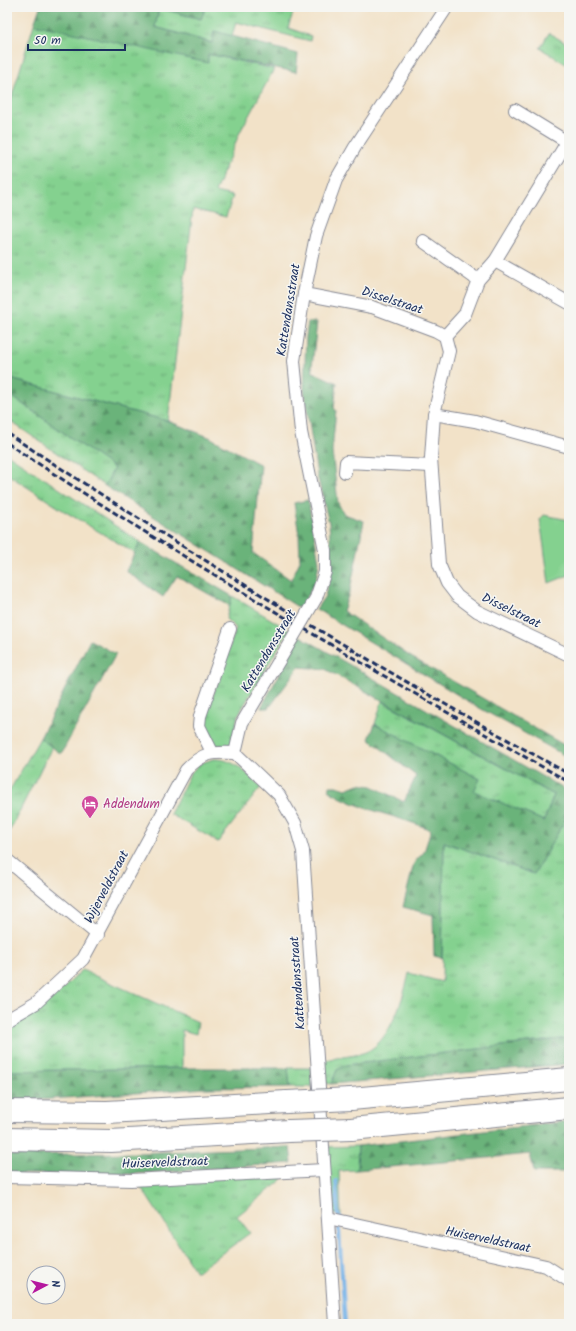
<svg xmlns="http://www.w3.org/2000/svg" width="576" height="1331" font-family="Kalam,sans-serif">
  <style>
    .grass { fill: url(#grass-tufts); stroke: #508076 }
    .forest { fill: url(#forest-firs); stroke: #43716c }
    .park { fill: #84d18f; stroke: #508076 }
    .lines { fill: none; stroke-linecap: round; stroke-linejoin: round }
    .stream { stroke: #75b2e8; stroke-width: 4 }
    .street-casing { stroke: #868893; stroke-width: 14 }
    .highway-casing { stroke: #868893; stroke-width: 24 }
    .street { stroke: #fff; stroke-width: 12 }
    .highway { stroke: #fff; stroke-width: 22 }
    .rail { stroke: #1b2f5e; stroke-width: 3; stroke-dasharray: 6 3; stroke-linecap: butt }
    .street-bridge-casing { stroke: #868893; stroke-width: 14; stroke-linecap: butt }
    .highway-bridge-casing { stroke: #868893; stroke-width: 24; stroke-linecap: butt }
    .street-bridge { stroke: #fff; stroke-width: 12 }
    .highway-bridge { stroke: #fff; stroke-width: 22 }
    .labels { text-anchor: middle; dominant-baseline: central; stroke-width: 3; stroke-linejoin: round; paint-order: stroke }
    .street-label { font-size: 13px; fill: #1b2f5e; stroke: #f6f6f2 }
    .hotel-label { font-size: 13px; fill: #b23c85; stroke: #f6f6f2; text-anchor: start }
  </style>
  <defs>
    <pattern id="grass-tufts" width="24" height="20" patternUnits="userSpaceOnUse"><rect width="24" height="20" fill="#84d18f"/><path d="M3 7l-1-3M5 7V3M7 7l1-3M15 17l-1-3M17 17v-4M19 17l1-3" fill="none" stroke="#6baa78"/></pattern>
    <pattern id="forest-firs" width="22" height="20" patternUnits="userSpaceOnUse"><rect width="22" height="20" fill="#6bb37a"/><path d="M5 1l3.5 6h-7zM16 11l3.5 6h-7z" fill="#579267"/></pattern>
  </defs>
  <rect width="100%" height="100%" fill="#f6f6f2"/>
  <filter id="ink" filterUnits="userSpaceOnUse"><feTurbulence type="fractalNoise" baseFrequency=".025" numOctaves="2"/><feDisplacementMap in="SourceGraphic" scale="8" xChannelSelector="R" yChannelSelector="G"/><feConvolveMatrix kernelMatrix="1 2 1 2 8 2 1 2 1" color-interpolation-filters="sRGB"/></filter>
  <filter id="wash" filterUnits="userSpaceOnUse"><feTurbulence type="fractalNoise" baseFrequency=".012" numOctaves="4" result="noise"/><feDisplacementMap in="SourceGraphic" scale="16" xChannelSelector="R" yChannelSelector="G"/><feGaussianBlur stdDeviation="0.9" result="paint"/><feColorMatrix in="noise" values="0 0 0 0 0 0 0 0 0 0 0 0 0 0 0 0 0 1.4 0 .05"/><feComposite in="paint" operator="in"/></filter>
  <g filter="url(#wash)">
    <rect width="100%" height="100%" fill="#f2e2c8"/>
    <!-- grass -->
    <g class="grass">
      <path d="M206,7H295L288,28L311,36L310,41L236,22L232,36L214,31L213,43L155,27L159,8L201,19Z"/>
      <path d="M34,24L207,62L208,54L274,69L240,132L215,192L233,196L226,217L193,209L168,421L7,378V112Z"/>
      <path d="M549,33L569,45V66L540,48Z"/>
      <path d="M7,393L114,468L105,486L7,419Z"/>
      <path d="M7,454L140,542L135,553L64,511L7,474Z"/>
      <path d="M232,596L289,630L238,715L231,744L222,748L215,746L204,722L236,628L226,619Z"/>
      <path d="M382,701L554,795L544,821L473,791L480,779L375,724Z"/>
      <path d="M40,738L52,747L7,836V795Z"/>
      <path d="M213,759C234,758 246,773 261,787L218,842L170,814L190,774L199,764Z"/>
      <path d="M569,813V1038L346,1065L337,1070L331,1084L325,1083L323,1068L326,1060C338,1057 358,1056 368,1051C391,1039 404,996 409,973L442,982L444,842L534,874Z"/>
      <path d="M82,970L198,1022L196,1034L182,1030V1068L7,1071V1029C36,1013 59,994 82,970Z"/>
      <path d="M288,1068H311L312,1087H290Z"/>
      <path d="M358,1146L357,1170L339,1171L341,1216L333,1214L327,1147Z"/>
      <path d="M279,1171L283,1179L237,1216L250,1233L196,1272L139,1184Z"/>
    </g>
    <!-- forest -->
    <g class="forest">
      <path d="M40,7H206L201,19L159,8L155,27L212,43L214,31L298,54L296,72L208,54V63L34,24Z"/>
      <path d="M308,322H317L312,367L313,372L337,383L334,408L336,410L332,451L338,503L344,514L364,521L350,590L343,611L411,657L569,748V758L476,706L316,609L325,596L332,569L329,523L317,475L304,389L306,336Z"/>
      <path d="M7,378L168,421L209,437L261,465L253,553L291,580L300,561L299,535L294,503L308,500L319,562L316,580L301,609L105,486L114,468L7,393Z"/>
      <path d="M140,542L232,596L230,606L177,576L163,597L126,571Z"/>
      <path d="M300,636L569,792V813L534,874L444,842L442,958L434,956L433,915L403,907L414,863L424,852L431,830C397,815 361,811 329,791L330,786H337L346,789L359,784L372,786L404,802L416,776L369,739L375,724L480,779L474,791L544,821L554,795L325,669L299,667L269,708H261Z"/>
      <path d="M90,640L116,654L61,754L40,738Z"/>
      <path d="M569,1038V1064L331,1084L337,1070L346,1065Z"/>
      <path d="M182,1068H288L290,1087L206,1088L7,1102V1071Z"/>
      <path d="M569,1121V1172H534L530,1154L357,1170L358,1146Z"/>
      <path d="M290,1147L292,1163L133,1174H7V1155L137,1153Z"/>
    </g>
    <!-- park -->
    <path class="park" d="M544,515L569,520V575L549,583L540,519Z"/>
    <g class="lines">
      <!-- stream -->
      <g class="stream">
        <path d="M336,1181L338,1215L340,1217"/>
        <path d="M339,1229L345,1324"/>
      </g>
    </g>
  </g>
  <g filter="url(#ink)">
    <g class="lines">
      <defs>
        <g id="street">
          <path d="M515,110L569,143"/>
          <path d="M423,241L478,280"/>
          <path d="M495,261L569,303"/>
          <path d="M304,294L372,307L436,331L445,336L449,351L434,414L431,458L439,564L447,583L457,596L477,611L569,655"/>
          <path d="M445,336L465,314L478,280L495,261L567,142"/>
          <path d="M434,414L475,421L569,447"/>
          <path d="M345,472L346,462L431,466"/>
          <path d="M316,598L325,572V550L301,432L294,361L304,294L316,236L336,180L355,147L447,7"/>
          <path d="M286,649L242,723L235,753L279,795L295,823L303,851L335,1324"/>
          <path d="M212,752L199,726L200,716L230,629"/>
          <path d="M7,860L98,935"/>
          <path d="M7,1020L36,1003L83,959L186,770C203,752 212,752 235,753"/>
          <path d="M7,1177L131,1180L324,1170"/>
          <path d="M328,1218L546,1266L569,1281"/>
        </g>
        <g id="highway">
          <path d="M351,1099L569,1079"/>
          <path d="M7,1111L107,1112L287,1102"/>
          <path d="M351,1129L569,1108"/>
          <path d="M7,1139L111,1141L289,1131"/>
        </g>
      </defs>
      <!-- street casing -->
      <use href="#street" class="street-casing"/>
      <!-- highway casing -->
      <use href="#highway" class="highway-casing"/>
      <!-- street -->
      <use href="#street" class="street"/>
      <!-- highway -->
      <use href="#highway" class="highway"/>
      <!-- rail -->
      <g class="rail">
        <path d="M7,433C190,554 377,668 569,774"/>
        <path d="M7,443C189,564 379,674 569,782"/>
      </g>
      <defs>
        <path id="street-bridge" d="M286,649L316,598"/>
        <g id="highway-bridge">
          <path d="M287,1102L351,1099"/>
          <path d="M289,1131L351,1129"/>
        </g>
      </defs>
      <!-- street-bridge casing -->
      <use href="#street-bridge" class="street-bridge-casing"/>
      <!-- highway-bridge casing -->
      <use href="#highway-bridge" class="highway-bridge-casing"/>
      <!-- street-bridge -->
      <use href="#street-bridge" class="street-bridge"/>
      <!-- highway-bridge -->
      <use href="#highway-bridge" class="highway-bridge"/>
    </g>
  </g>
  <!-- icons -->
  <defs>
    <symbol id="hotel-pin" viewBox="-11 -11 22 30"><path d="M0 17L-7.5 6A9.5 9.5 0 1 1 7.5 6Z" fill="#d1479c" stroke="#f6f6f2"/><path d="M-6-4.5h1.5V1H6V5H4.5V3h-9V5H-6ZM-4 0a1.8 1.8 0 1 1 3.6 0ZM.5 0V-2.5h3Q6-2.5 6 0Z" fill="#fff"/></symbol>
  </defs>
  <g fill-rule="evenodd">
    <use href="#hotel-pin" x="80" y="794" width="20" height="27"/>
  </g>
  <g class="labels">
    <!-- street labels -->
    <g class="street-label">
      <text transform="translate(392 301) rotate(18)">Disselstraat</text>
      <text transform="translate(289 310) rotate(-81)">Kattendansstraat</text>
      <text transform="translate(511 611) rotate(26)">Disselstraat</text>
      <text transform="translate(269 651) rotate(-59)">Kattendansstraat</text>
      <text transform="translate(107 887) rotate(-62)">Wijerveldstraat</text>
      <text transform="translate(298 983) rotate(-94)">Kattendansstraat</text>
      <text transform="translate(165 1163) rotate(-2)">Huiserveldstraat</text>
      <text transform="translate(488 1240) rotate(12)">Huiserveldstraat</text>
    </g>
    <!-- hotel labels -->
    <g class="hotel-label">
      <text x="103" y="804">Addendum</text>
    </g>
  </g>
  <!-- margin -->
  <rect width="576" height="1331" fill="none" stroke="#f6f6f2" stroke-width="24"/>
  <!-- north arrow -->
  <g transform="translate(46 1285) rotate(83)"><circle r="19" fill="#f6f6f2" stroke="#9ea6b7"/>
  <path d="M0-3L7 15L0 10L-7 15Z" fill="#b5179e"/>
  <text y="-6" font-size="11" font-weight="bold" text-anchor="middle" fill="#1b2f5e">N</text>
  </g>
  <!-- scale -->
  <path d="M28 44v6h97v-6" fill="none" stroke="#1b2f5e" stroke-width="2"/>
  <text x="34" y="44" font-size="12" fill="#1b2f5e" stroke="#f6f6f2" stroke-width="3" paint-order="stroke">50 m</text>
</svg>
